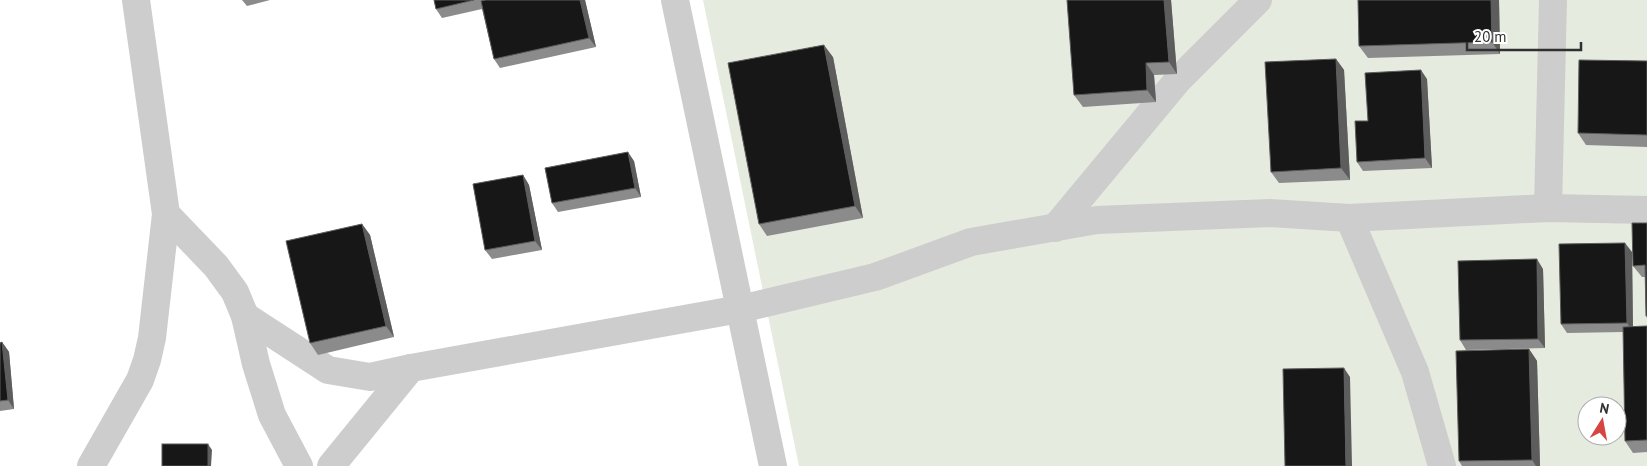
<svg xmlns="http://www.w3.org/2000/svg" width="1647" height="466" font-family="'PT Sans',sans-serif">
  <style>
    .green { fill: #e5ebdf; fill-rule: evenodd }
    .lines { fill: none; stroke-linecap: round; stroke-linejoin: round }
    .minor { stroke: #cdcdcd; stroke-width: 28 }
    .wall { fill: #8b8b8b }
    .shaded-wall { fill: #5d5d5d }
    .building { fill: #171717; stroke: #5d5d5d }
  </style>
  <rect width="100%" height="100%" fill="#fff"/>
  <!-- green -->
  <path class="green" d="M703,0H1647V466H799ZM1587,406H1617V436H1587Z"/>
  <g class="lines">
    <!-- minor -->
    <g class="minor">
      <path d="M675,0L773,466"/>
      <path d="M1548,208L1553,0"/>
      <path d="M166,214L216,266L235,292L245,316L256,364L272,415L299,466"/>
      <path d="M1349,218L1415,372L1442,466"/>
      <path d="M1055,228L1178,80L1258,0"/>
      <path d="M245,316L328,370L370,377L411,368L740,309L875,277L971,242L1097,220L1270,213L1349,218L1548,208L1647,210"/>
      <path d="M91,466L140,380L147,360L152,338L166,214L136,0"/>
      <path d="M331,466L411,368"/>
    </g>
  </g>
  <!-- wall -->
  <g class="wall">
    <path d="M242,0H270L247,6Z"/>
    <path d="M434,0H585L596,47L500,68L494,59L482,9L442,18L436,9Z"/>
    <path d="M1067,0H1171L1177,74L1154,75L1156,102L1083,107L1074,95Z"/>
    <path d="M1358,0H1499L1500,54L1368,58L1359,46Z"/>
    <path d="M833,57L863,218L767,236L759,224Z"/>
    <path d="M1336,59L1344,70L1350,180L1279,183L1271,172Z"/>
    <path d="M1647,61V147L1586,145L1578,133Z"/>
    <path d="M1427,79L1432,168L1363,171L1357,162L1368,121Z"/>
    <path d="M634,161L641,197L558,212L552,203Z"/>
    <path d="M523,175L529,185L542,250L492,259L485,250Z"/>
    <path d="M1647,223V318L1646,316L1645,277H1642L1633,266Z"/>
    <path d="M362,224L370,235L394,337L318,355L310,343Z"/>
    <path d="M1632,252L1633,327L1647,326V452L1633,453L1625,441L1623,332L1567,333L1561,324Z"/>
    <path d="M1543,269L1545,348L1466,350L1460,340Z"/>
    <path d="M2,342L9,352L14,409L0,411V343Z"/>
    <path d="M1529,349L1537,361L1540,466H1462L1459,461Z"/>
  </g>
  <!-- shaded-wall -->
  <g class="shaded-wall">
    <path d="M580,0H585L596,47L589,38Z"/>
    <path d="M1164,0H1171L1177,74L1169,62Z"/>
    <path d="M1491,0H1499L1500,54L1492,42Z"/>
    <path d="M824,45L833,57L863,218L855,206Z"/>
    <path d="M1336,59L1344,70L1350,180L1341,168Z"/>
    <path d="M1146,63L1154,75L1156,102L1147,90Z"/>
    <path d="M1421,70L1427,79L1432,168L1425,158Z"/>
    <path d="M628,152L634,161L641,197L635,188Z"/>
    <path d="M523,175L529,185L542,250L535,241Z"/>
    <path d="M362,224L370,235L394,337L386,326Z"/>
    <path d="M1625,243L1632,252L1633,332L1627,323Z"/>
    <path d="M1537,259L1543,269L1545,348L1538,339Z"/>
    <path d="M2,342L9,352L14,409L8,400Z"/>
    <path d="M1529,349L1537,361L1540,466H1536L1532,460Z"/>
    <path d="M1344,368L1350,377L1352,466H1346Z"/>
    <path d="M208,444L212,450L211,466H208Z"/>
  </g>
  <!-- building -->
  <g class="building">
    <path d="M434,0H474L436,9Z"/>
    <path d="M486,0H580L589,38L494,59L481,1Z"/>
    <path d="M1067,0H1164L1169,62L1146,63L1147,90L1074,95Z"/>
    <path d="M1358,0H1491L1492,42L1359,46Z"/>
    <path d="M824,45L855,206L759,224L728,63Z"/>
    <path d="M1336,59L1341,168L1271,172L1265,62Z"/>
    <path d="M1579,60L1647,61V135L1578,133Z"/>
    <path d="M1421,70L1425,158L1357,162L1355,121H1368L1365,73Z"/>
    <path d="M628,152L635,188L552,203L545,168Z"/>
    <path d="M523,175L535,241L485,250L473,184Z"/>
    <path d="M1632,223H1647V316H1646L1645,265L1633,266Z"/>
    <path d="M362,224L386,326L310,343L286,241Z"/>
    <path d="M1625,243L1627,323L1561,324L1559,244Z"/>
    <path d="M1537,259L1538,339L1460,340L1458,261Z"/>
    <path d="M1647,326V440L1625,441L1623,327Z"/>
    <path d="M2,342L8,400L0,401V343Z"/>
    <path d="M1529,349L1532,460L1459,461L1456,351Z"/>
    <path d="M1344,368L1346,466H1285L1283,369Z"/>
    <rect x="162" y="444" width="46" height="22"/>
  </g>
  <!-- north arrow -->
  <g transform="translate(1602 421) rotate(11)"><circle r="24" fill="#ffffff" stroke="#acacac"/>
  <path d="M0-4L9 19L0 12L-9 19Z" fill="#d54643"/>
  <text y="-8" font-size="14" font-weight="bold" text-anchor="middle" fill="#303030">N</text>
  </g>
  <!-- scale -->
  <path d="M1467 42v8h114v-8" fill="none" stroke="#303030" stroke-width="2.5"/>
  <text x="1474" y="42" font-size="15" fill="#303030" stroke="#ffffff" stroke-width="4" paint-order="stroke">20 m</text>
</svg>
